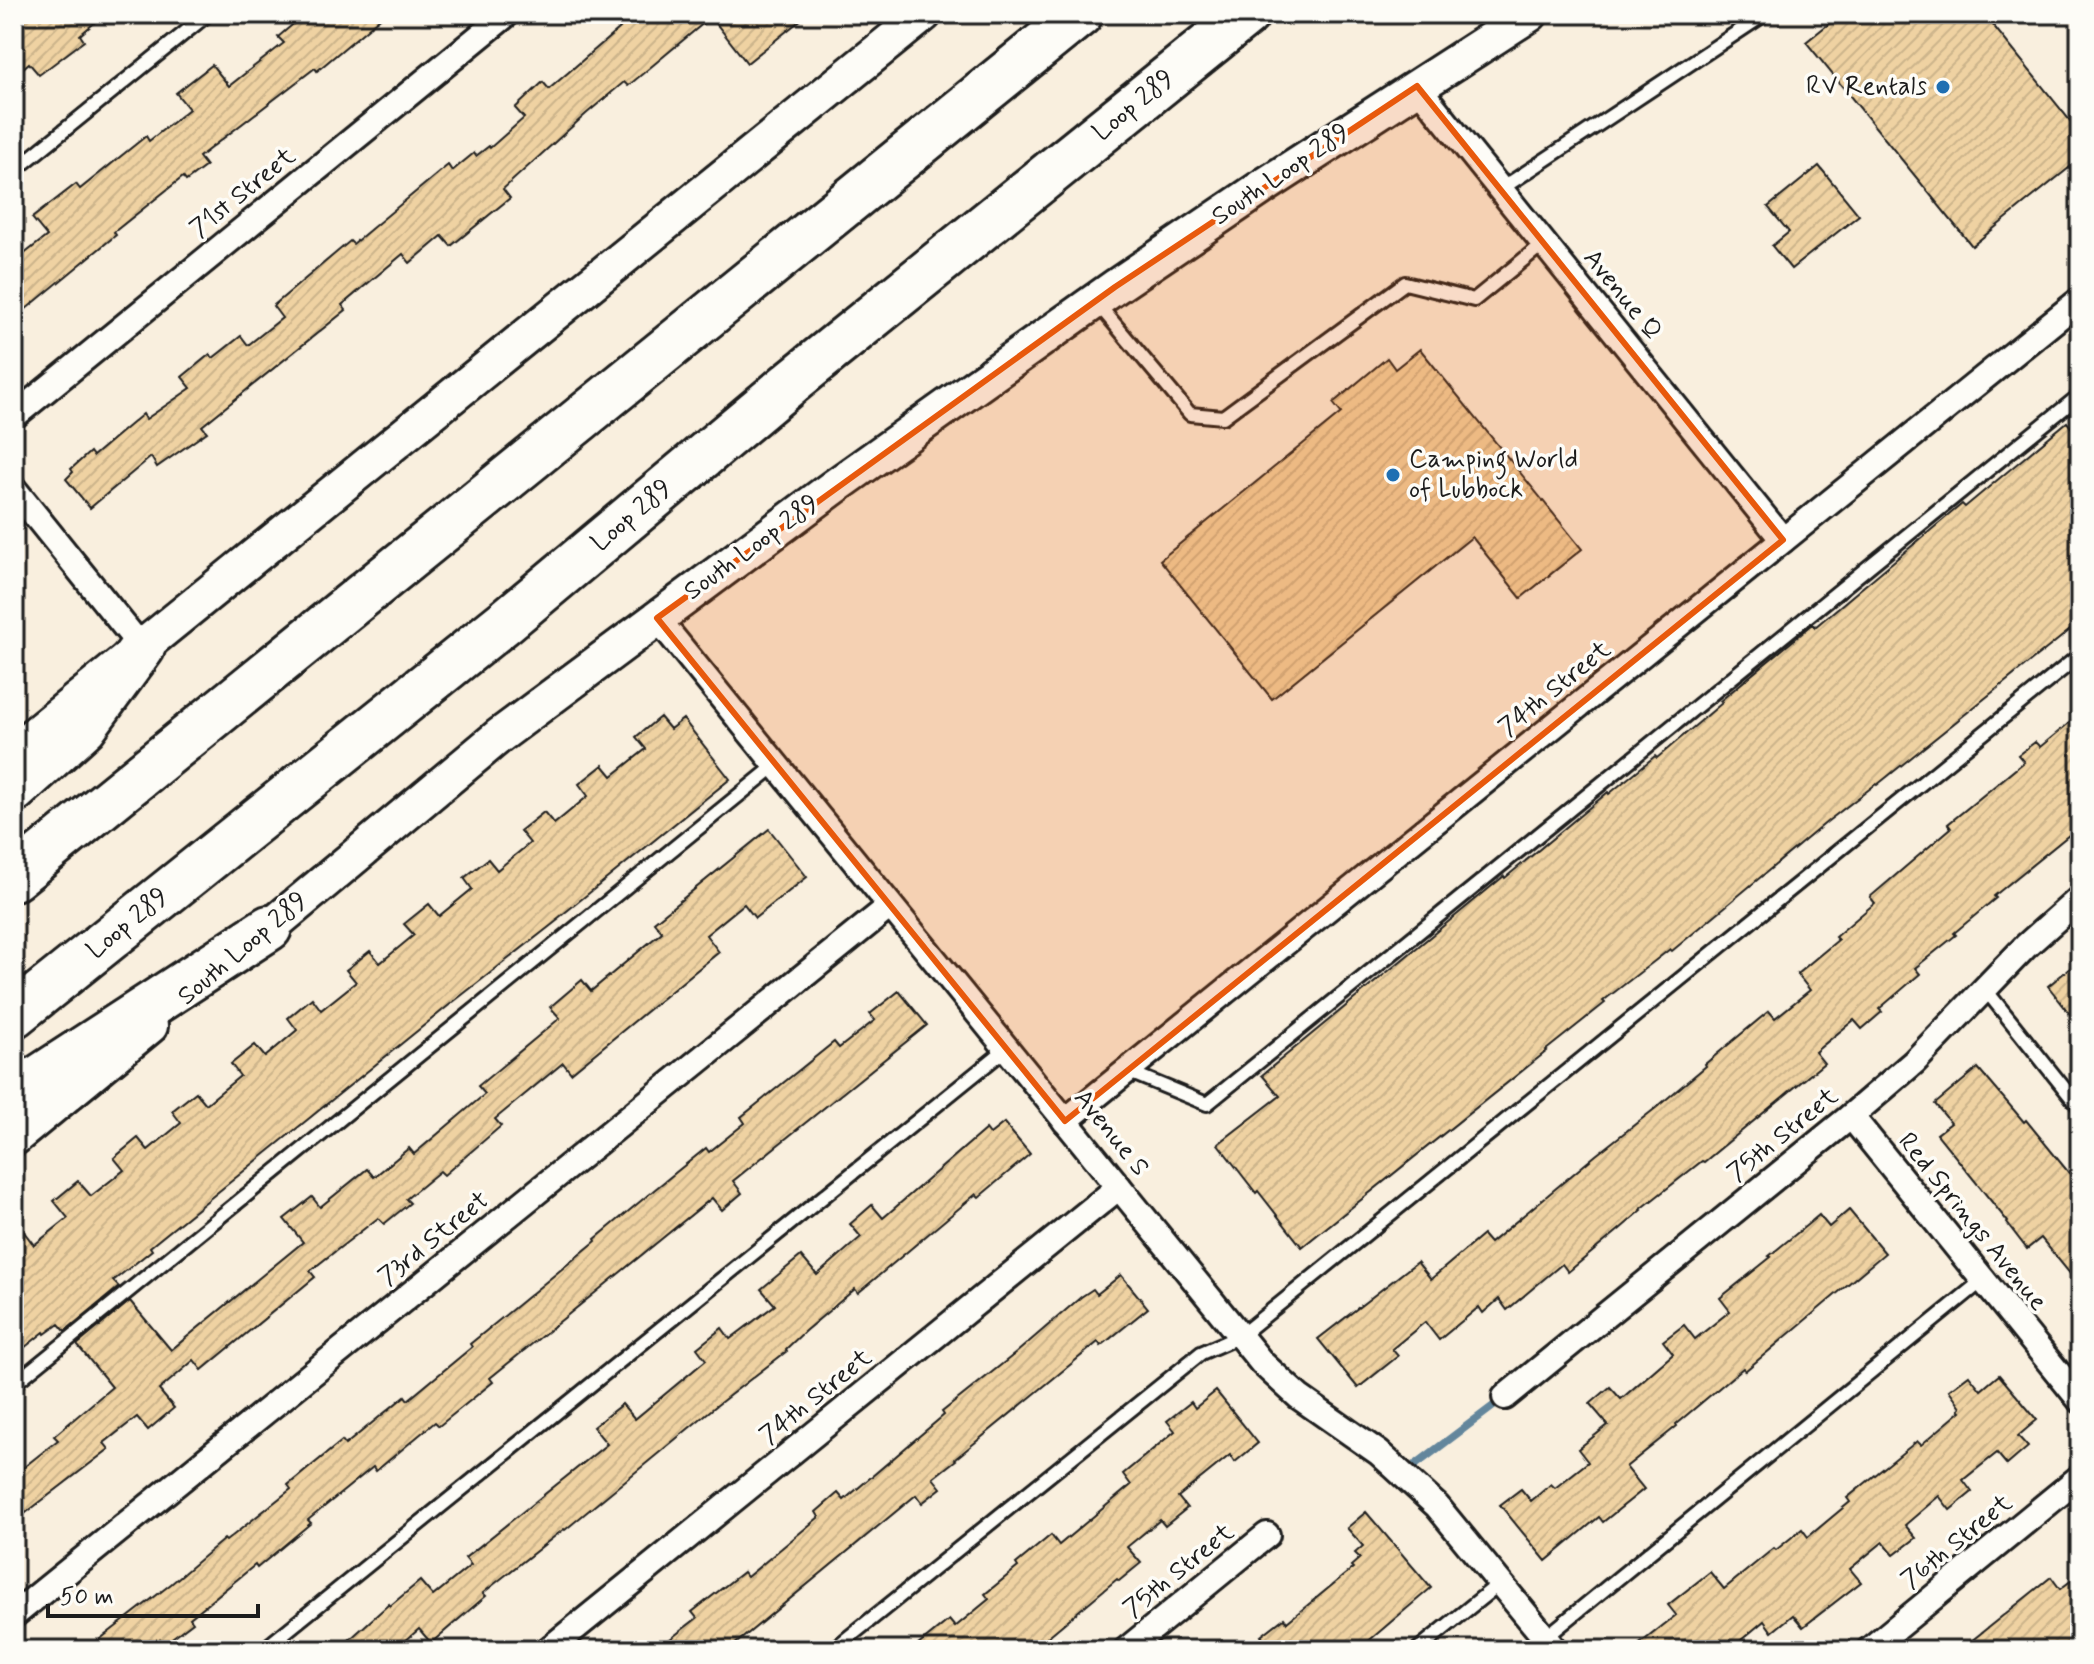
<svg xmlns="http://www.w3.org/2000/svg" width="2094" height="1664" font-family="Mynerve,sans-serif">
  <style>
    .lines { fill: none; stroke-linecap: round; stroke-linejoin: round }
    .stream { stroke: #63869c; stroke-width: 8 }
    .building { fill: url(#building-hatch); stroke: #1c1c1c; stroke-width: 2 }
    .service-casing { stroke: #1c1c1c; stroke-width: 18 }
    .minor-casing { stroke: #1c1c1c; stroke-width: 30 }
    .secondary-casing { stroke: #1c1c1c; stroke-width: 40 }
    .motorway-casing { stroke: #1c1c1c; stroke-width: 50 }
    .service { stroke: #fdfcf7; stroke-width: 12 }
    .minor { stroke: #fdfcf7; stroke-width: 24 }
    .secondary { stroke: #fdfcf7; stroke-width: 34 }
    .motorway { stroke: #fdfcf7; stroke-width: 44 }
    .marked { fill: #e8590c; fill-opacity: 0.2; stroke: #e8590c; stroke-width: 6; stroke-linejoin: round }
    .poi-dot { fill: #1f6fb2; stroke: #fdfcf7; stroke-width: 3 }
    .labels { text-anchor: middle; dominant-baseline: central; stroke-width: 7; stroke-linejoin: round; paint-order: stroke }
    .poi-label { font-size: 26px; fill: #1c1c1c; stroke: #fdfcf7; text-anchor: end }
    .street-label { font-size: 26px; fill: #1c1c1c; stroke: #fdfcf7 }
  </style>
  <defs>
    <pattern id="building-hatch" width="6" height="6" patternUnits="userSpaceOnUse" patternTransform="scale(2)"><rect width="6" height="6" fill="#efd2a2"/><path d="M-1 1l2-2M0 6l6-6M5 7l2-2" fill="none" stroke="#ccb48b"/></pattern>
  </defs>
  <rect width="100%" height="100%" fill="#f9efde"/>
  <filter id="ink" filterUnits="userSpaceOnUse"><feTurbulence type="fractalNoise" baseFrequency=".0125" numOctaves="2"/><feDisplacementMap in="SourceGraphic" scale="16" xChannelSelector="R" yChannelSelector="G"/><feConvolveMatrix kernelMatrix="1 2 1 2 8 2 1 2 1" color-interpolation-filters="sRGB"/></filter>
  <g filter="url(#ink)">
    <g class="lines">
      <!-- stream -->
      <path class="stream" d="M1406,1472L1504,1398"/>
    </g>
    <!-- building -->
    <g class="building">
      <path d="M22,14H105L80,35L84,41L39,75L29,63L14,76V20Z"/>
      <path d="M305,14H385L317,71L315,68L199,157L206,166L186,181L183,177L114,232L116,235L14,319V262L47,236L32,218L76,184L80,189L146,136L149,141L189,109L176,93L212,65L229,86L284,43L278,37Z"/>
      <path d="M611,14H808L747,63L711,17L628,86L624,82L586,114L503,189L510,198L451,246L442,236L410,263L403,254L342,305L346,310L202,426L207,432L157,467L151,457L90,508L66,479L73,472L71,469L90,452L93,456L143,414L146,419L191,388L182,377L210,354L213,358L241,336L248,345L282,318L273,306L350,241L353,244L448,165L452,171L474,153L476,156L489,146L490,148L524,118L515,108L543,82L549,89L620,28Z"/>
      <path d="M1841,14H1984L2080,133V159L1972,246L1806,42Z"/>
      <path d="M1819,166L1859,215L1791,269L1772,246L1789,232L1768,207Z"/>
      <path d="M1420,349L1582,549L1521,598L1472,537L1272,699L1160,560L1341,413L1333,403L1387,358L1395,369Z"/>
      <path d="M2067,422L2080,438V622L1877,785L1876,784L1828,821L1672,951L1670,949L1603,1001L1605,1003L1546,1050L1547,1051L1302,1247L1258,1191L1256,1193L1218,1144L1280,1096L1262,1075L1504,876L1505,878L1608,792L1609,794L1655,756L1657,758L1722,703L1720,701L1813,624L1815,627L1962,504L1965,507Z"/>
      <path d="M2080,714V826L1994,896L1996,898L1954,933L1956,935L1915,968L1920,974L1879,1009L1882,1012L1862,1029L1854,1020L1815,1052L1824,1063L1704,1162L1702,1161L1641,1209L1642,1210L1620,1229L1568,1272L1562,1264L1507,1310L1499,1299L1483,1313L1479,1307L1439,1340L1425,1322L1392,1349L1398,1356L1358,1388L1318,1339L1417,1262L1431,1279L1483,1235L1490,1243L1596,1155L1657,1107L1706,1066L1705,1064L1769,1011L1775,1018L1810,990L1797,974L1838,940L1835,937L1875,903L1870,897L1951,828L1948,824L2024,762L2018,755L2035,742L2040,747Z"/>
      <path d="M660,717L670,729L683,719L730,779L557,919L558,920L448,1006L150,1247L152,1250L113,1281L119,1287L65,1331L59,1324L45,1334L44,1332L14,1356V1219L34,1245L68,1218L54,1201L78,1181L91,1196L124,1170L114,1158L138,1138L148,1150L181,1123L172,1111L196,1092L206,1104L240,1076L231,1064L255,1045L265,1057L297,1030L288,1018L312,998L321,1010L356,982L346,970L370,951L380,963L414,935L404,924L429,904L439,916L472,889L464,878L488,859L497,870L530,843L520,831L544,812L554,824L588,796L579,784L603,765L612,776L646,749L636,737Z"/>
      <path d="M769,829L807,877L755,918L744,904L706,935L719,952L571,1073L563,1063L495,1119L501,1126L444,1175L440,1171L406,1199L410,1203L384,1224L378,1218L310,1271L315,1277L202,1370L194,1360L159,1390L174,1408L148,1430L137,1417L104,1443L109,1449L14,1522V1475L58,1440L54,1436L112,1387L77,1345L130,1301L171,1350L303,1242L284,1219L312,1197L320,1207L367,1169L374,1177L409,1148L414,1154L485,1094L478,1086L560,1018L550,1007L582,980L591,991L662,932L654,922Z"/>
      <path d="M2080,960V1027L2048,986Z"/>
      <path d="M899,991L927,1025L733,1181L742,1193L722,1210L712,1198L490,1378L493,1382L439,1426L435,1422L376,1471L373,1467L308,1520L311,1523L257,1568L255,1565L190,1618L193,1622L156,1650H86L171,1584L224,1539L226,1541L291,1489L288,1485L342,1441L345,1445L405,1396L408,1400L472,1347L470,1344L596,1241L595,1239L654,1190L706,1148L709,1152L745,1123L741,1117L834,1042L839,1048L875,1020L870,1014Z"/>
      <path d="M1978,1068L2024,1122L2026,1120L2069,1173L2080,1164V1286L2041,1238L2027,1249L2007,1223L2008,1222L1937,1134L1951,1123L1935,1104Z"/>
      <path d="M1004,1123L1030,1154L979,1197L976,1194L858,1293L855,1289L805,1331L786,1349L787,1351L716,1406L565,1530L564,1529L483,1593L486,1596L431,1643L419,1629L395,1650H338L389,1604L390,1606L420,1581L433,1596L471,1565L465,1558L607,1444L593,1427L622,1404L635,1419L706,1360L697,1348L722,1328L730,1339L775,1305L761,1289L801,1256L817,1275L861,1237L850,1224L872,1205L883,1218L986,1129L990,1134Z"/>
      <path d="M1849,1210L1885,1253L1745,1371L1743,1368L1676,1424L1677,1426L1626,1467L1644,1489L1603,1522L1599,1517L1546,1561L1500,1505L1521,1489L1531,1501L1551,1484L1555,1488L1588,1462L1578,1449L1608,1425L1590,1404L1610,1387L1621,1399L1673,1354L1663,1341L1684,1325L1695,1339L1730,1311L1720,1298L1771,1257L1769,1256L1807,1225L1819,1215L1829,1227Z"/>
      <path d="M1121,1275L1148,1308L1101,1346L1098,1342L955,1459L956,1460L933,1478L941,1488L922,1503L916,1495L728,1650H656L697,1618L692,1612L743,1572L747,1577L819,1517L816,1512L838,1493L844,1500L944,1415L942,1412L1016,1353L1081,1297L1093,1289L1097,1294Z"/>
      <path d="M1969,1375L1981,1390L1999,1375L2037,1420L2018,1436L2028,1447L2007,1465L1997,1453L1963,1480L1972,1492L1950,1510L1939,1496L1905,1525L1916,1538L1894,1555L1883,1542L1850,1569L1861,1582L1803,1627L1793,1615L1772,1632L1764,1621L1729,1650H1632L1676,1615L1668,1605L1710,1572L1724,1589L1774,1548L1776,1550L1802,1529L1808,1537L1850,1502L1847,1498L1917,1441L1921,1445L1961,1411L1959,1409L1961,1407L1949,1390Z"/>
      <path d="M1216,1391L1258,1443L1235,1462L1230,1455L1178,1497L1187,1508L1165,1526L1160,1520L1127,1547L1141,1563L1119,1581L1117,1579L1032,1650H912L949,1620L955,1627L989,1599L985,1594L1018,1567L1016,1564L1051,1535L1059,1545L1131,1485L1123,1474L1175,1431L1167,1421L1191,1402L1195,1408Z"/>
      <path d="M1366,1512L1431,1588L1358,1650H1273L1261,1636L1284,1618L1287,1622L1353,1568L1351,1566L1360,1558L1355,1553L1363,1546L1347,1528Z"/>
      <path d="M2080,1574V1650H1960L2051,1577L2060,1589Z"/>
    </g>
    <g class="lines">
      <defs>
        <g id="service">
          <path d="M14,171L208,14"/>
          <path d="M1501,189L1765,14"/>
          <path d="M1097,303L1190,414L1223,417L1405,283L1474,300L1544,243"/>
          <path d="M1985,989L2080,1108"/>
          <path d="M1127,1071L1207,1104L2080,395"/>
          <path d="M14,1384L776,765"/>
          <path d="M1545,1638L1983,1280"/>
          <path d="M263,1650L1006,1049"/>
          <path d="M833,1650L1201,1353L1240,1336L2080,655"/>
          <path d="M1417,1650L1500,1583"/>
        </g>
        <g id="minor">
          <path d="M1417,86L1783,540"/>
          <path d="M14,416L507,14"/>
          <path d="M14,489L142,648"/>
          <path d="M657,618L1262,1363L1299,1397L1379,1453L1437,1506L1555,1650"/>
          <path d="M1851,1116L2080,1400"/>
          <path d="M1065,1121L2080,300"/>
          <path d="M1505,1397L1851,1116L1914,1062L2026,946L2080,898"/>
          <path d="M14,1615L890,906"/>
          <path d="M548,1650L1119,1187"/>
          <path d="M1126,1650L1267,1535"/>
          <path d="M1869,1650L2080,1477"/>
        </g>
        <g id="secondary">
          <path d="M14,751L924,14"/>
          <path d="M250,944L499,736L834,487L1115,287L1267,184L1530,14"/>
          <path d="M14,1138L150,1026"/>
        </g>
        <g id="motorway">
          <path d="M14,790L84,727L142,648"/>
          <path d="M14,878L1080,14"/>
          <path d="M14,1015L506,621L794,380L1247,14"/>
          <path d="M14,1094L269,928"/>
        </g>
      </defs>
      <!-- service casing -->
      <use href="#service" class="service-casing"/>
      <!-- minor casing -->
      <use href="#minor" class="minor-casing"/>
      <!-- secondary casing -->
      <use href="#secondary" class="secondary-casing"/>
      <!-- motorway casing -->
      <use href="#motorway" class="motorway-casing"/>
      <!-- service -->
      <use href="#service" class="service"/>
      <!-- minor -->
      <use href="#minor" class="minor"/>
      <!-- secondary -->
      <use href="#secondary" class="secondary"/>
      <!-- motorway -->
      <use href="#motorway" class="motorway"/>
    </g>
  </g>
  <!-- marked area -->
  <path class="marked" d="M1417,86L1783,540L1065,1121L657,618L1115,287Z"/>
  <!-- markers -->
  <g class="poi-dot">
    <circle cx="1943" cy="87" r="8"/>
    <circle cx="1393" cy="475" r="8"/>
  </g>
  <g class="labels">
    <!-- poi labels -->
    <g class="poi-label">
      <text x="1927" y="87">RV Rentals</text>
      <text x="1409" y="460" text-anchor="start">Camping World<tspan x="1409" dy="30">of Lubbock</tspan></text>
    </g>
    <!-- street labels -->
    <g class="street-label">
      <text transform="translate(1134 106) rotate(-39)">Loop 289</text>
      <text transform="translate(1281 175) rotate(-34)">South Loop 289</text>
      <text transform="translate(243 193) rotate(-39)">71st Street</text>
      <text transform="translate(1622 295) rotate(51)">Avenue Q</text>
      <text transform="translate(632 516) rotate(-40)">Loop 289</text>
      <text transform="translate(752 548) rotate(-36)">South Loop 289</text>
      <text transform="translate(1555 689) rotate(-39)">74th Street</text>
      <text transform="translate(128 924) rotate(-39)">Loop 289</text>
      <text transform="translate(243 949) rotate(-40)">South Loop 289</text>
      <text transform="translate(1111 1133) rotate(51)">Avenue S</text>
      <text transform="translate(1783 1135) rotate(-39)">75th Street</text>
      <text transform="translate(1972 1222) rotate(51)">Red Springs Avenue</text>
      <text transform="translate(434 1239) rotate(-39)">73rd Street</text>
      <text transform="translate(816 1397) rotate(-39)">74th Street</text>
      <text transform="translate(1957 1542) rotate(-39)">76th Street</text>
      <text transform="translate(1179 1571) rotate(-39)">75th Street</text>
    </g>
  </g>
  <!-- margin -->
  <rect width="2094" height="1664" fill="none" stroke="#fdfcf7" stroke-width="48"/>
  <rect x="24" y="24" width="2046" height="1616" fill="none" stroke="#1c1c1c" stroke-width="3" filter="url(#ink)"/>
  <!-- scale -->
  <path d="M48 1604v12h210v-12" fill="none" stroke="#1c1c1c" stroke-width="4"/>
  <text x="60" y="1604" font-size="24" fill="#1c1c1c" stroke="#fdfcf7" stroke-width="6" paint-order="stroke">50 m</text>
</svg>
